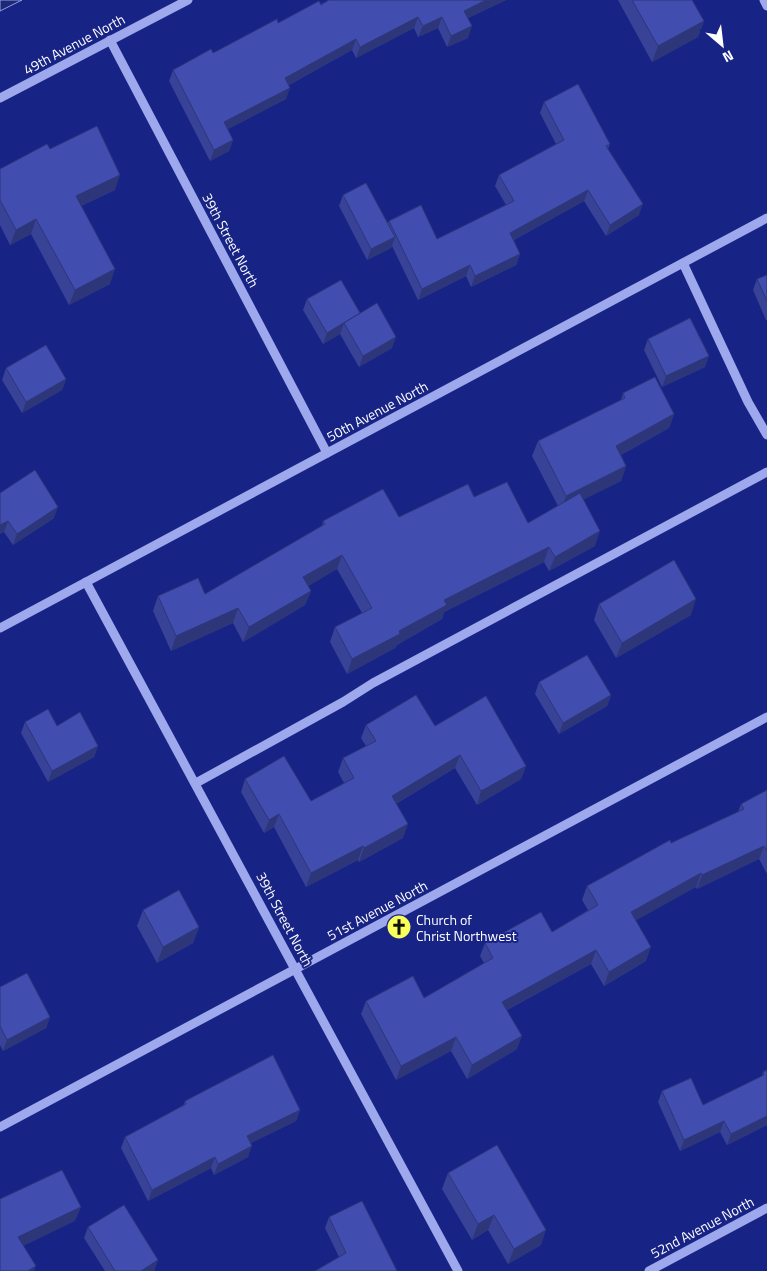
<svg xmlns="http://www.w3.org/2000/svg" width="767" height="1271" font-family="'Titillium Web',sans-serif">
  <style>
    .water { fill: #1f2872; stroke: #919def }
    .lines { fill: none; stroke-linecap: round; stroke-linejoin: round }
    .minor { stroke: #9ea8ec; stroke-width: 9 }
    .wall { fill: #384296 }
    .shaded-wall { fill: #2e367a }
    .building { fill: #414daf; stroke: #2e367a }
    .labels { text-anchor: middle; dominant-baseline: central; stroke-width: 4; stroke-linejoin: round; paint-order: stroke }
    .street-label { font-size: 14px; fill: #fff; stroke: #182485 }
    .poi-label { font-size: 14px; fill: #fff; stroke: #182485; text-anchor: start }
  </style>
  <rect width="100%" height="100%" fill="#182485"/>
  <!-- water -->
  <path class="water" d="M0,0H22L0,11Z"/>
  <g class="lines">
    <!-- minor -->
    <g class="minor">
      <path d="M764,0L767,6"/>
      <path d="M110,40L327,453"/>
      <path d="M0,98L188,0"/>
      <path d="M683,263L748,402L767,435"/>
      <path d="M86,582L458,1271"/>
      <path d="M0,628L767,218"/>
      <path d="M196,783L343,702L373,683L767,472"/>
      <path d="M0,1127L767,717"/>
      <path d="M649,1271L767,1208"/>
    </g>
  </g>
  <!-- wall -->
  <g class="wall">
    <path d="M329,0H506L468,18V38L447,47L438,28L418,37L414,28L356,58L352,50L289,85L286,99L228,129L233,140L229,151L210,161L169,81L173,70L213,53Z"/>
    <path d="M618,0H692L704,21L698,37L652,62Z"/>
    <path d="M544,102L610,144L608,149L639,215L606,236L584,201L514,240L520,254L516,265L471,287L466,276L418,300L392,246L391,248L367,260L339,206L343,195L388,223L389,221L437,239L506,205L495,186L499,175L556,144L540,113Z"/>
    <path d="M50,149L115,190L81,206L110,284L69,305L31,234L10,245L0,225V169Z"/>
    <path d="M767,275V320H766L753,290L757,279Z"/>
    <path d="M307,299L360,313L392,348L359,367L340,334L323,344L303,310Z"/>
    <path d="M648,339L705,367L662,387L644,350Z"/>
    <path d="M6,368L66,379L62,390L22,413L2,380Z"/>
    <path d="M623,393L674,414L669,428L621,455L626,466L621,481L583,499L595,546L549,571L544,562L444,612L442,619L397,645L395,648L347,674L330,642L335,627L362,613L337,569L308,586L311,591L305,605L243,642L233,623L171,651L153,611L158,596L205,594L322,526L323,521L399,517L474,497L528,523L558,506L532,456L538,441L621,400Z"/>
    <path d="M0,493L54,518L13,545L4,532L0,534Z"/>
    <path d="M599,604L691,615L616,658L594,620Z"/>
    <path d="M539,682L611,695L607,706L559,734L535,694Z"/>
    <path d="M25,722L57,726L98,746L94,757L48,782L21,733Z"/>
    <path d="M366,725L435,726L526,766L521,779L477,805L455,768L396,804L403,838L359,862L358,860L306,887L274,827L264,833L241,792L245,779L311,801L344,783L338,772L343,758L366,746L361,738Z"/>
    <path d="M767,790V874L759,859L697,889L696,887L635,920L646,961L604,986L591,964L507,1010L517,1049L467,1079L451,1051L396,1080L361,1014L366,1001L424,998L484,963L480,956L485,943L552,932L588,910L582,900L587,886L671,843L738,812L741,804Z"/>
    <path d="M143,910L199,927L193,943L157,963L137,926Z"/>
    <path d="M0,987L50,1017L46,1028L3,1051L0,1045Z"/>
    <path d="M767,1070V1125L727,1145L720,1132L680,1151L658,1102L662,1091L703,1105L762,1076L763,1072Z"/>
    <path d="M185,1101L300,1110L296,1121L251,1143L248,1157L214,1175L211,1168L148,1201L121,1148L125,1137L183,1106Z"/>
    <path d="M448,1173L541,1245L508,1264L488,1230L472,1240L442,1189Z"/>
    <path d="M329,1217L397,1271L339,1257L325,1228Z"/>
    <path d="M88,1227L158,1260L154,1271H105L84,1238Z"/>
  </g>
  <!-- shaded-wall -->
  <g class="shaded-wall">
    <path d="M486,0H506L460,22L464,11Z"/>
    <path d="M418,17L414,28L356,58L360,47Z"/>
    <path d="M442,17L438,28L418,37L423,26Z"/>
    <path d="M704,21L698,37L652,62L658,46Z"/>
    <path d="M472,26L468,38L447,47L451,36Z"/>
    <path d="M356,39L352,50L281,89L285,78Z"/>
    <path d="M290,88L286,99L220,133L224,122Z"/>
    <path d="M233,140L229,151L210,161L214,150Z"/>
    <path d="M120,175L115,190L70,211L76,196Z"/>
    <path d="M588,190L584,201L506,244L510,233Z"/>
    <path d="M643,204L639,215L606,236L610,225Z"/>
    <path d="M36,219L31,234L10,245L16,230Z"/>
    <path d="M395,237L391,248L367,260L371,249Z"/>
    <path d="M520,254L516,265L471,287L475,276Z"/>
    <path d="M470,265L466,276L418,300L422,289Z"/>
    <path d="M115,269L110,284L69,305L75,290Z"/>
    <path d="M360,313L344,323L340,334L323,344L327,333Z"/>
    <path d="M396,337L392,348L359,367L363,356Z"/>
    <path d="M709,356L705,367L662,387L666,376Z"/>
    <path d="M66,379L62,390L22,413L26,402Z"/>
    <path d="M674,414L669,428L611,460L616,446Z"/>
    <path d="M626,466L621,481L561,511L566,496Z"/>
    <path d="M58,507L54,518L13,545L17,534Z"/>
    <path d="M8,521L4,532L0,534V525Z"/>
    <path d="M600,531L595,546L549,571L555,557Z"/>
    <path d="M549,547L544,562L444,612L442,619L397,645L395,648L347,674L352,659L399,631L444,600Z"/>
    <path d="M342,555L337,569L298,592L303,577Z"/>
    <path d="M311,591L305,605L243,642L249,627Z"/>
    <path d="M696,599L691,615L616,658L622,643Z"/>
    <path d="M238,608L233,623L171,651L176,636Z"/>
    <path d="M611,695L607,706L559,734L563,723Z"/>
    <path d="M98,746L94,757L48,782L52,771Z"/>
    <path d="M460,755L455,768L387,809L392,796Z"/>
    <path d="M526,766L521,779L477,805L481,791Z"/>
    <path d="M279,814L274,827L264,833L269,820Z"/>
    <path d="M408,824L403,838L359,862L364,848Z"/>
    <path d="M363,846L358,860L306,887L311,873Z"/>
    <path d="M764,846L759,859L697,889L702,875Z"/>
    <path d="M701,873L696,887L626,926L631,912Z"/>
    <path d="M199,927L193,943L157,963L163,947Z"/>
    <path d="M651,947L646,961L604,986L609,972Z"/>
    <path d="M596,950L591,964L497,1015L502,1002Z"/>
    <path d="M50,1017L46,1028L3,1051L7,1040Z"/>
    <path d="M522,1036L517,1049L467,1079L472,1065Z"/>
    <path d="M456,1037L451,1051L396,1080L401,1066Z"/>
    <path d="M300,1110L296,1121L243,1147L247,1136Z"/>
    <path d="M767,1116V1125L727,1145L731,1134Z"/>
    <path d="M724,1121L720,1132L680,1151L684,1140Z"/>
    <path d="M252,1146L248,1157L214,1175L218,1164Z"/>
    <path d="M215,1157L211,1168L148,1201L152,1190Z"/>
    <path d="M81,1207L75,1221L13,1251L18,1237Z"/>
    <path d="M494,1215L488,1230L472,1240L478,1224Z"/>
    <path d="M546,1230L541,1245L508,1264L514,1249Z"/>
    <path d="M158,1260L154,1271H141Z"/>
    <path d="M36,1266L34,1271H28Z"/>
  </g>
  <!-- building -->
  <g class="building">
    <path d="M329,0H486L464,11L472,26L451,36L442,17L423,26L418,17L360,47L356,39L285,78L290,88L224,122L233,140L214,150L173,70L211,49L213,53L277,19L278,23L319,1L321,5Z"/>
    <path d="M632,0H692L704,21L658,46Z"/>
    <path d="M578,84L610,144L606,146L643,204L610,225L588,190L510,233L520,254L475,276L470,265L422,289L389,221L421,205L437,239L514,201L499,175L564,140L544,102Z"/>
    <path d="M97,126L120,175L76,196L115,269L75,290L36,219L16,230L0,200V169L47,144L50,149Z"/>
    <path d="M366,183L395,237L371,249L343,195Z"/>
    <path d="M767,275V301L757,279Z"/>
    <path d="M341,280L360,313L327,333L307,299Z"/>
    <path d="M377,303L396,337L363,356L344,323Z"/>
    <path d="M690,318L709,356L666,376L648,339Z"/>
    <path d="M46,345L66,379L26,402L6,368Z"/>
    <path d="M655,377L674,414L616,446L626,466L566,496L538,441L625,398L623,393Z"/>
    <path d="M35,470L58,507L17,534L8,521L0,525V493Z"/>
    <path d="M507,482L528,523L580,493L600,531L555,557L549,547L444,600L447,605L399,631L400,634L352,659L335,627L372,608L342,555L303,577L311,591L249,627L238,608L176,636L158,596L198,578L205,594L325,524L323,521L383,489L399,517L468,484L474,497Z"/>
    <path d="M674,560L696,599L622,643L599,604Z"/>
    <path d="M587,655L611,695L563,723L539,682Z"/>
    <path d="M416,695L435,726L486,696L526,766L481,791L460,755L392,796L408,824L364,848L363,846L311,873L279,814L269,820L245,779L284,756L311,801L354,778L343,758L376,741L366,725Z"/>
    <path d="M48,709L57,726L80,712L98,746L52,771L25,722Z"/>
    <path d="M767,790V851L764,846L702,875L701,873L631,912L651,947L609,972L596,950L502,1002L522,1036L472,1065L456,1037L401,1066L366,1001L413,976L424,998L493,958L485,943L541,912L552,932L598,905L587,886L670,840L671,843L744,809L741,804Z"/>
    <path d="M179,890L199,927L163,947L143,910Z"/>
    <path d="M27,973L50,1017L7,1040L0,1026V987Z"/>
    <path d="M273,1055L300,1110L247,1136L252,1146L218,1164L215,1157L152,1190L125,1137L186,1104L185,1101Z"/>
    <path d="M767,1070V1116L731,1134L724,1121L684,1140L662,1091L691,1078L703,1105L764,1075L763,1072Z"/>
    <path d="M497,1145L546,1230L514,1249L494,1215L478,1224L448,1173Z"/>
    <path d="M62,1170L81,1207L18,1237L36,1266L28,1271H0V1199Z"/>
    <path d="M362,1201L397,1271H315L346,1253L329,1217Z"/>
    <path d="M124,1205L158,1260L141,1271H115L88,1227Z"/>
  </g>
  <!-- icons -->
  <defs>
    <symbol id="church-disc" viewBox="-11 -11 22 22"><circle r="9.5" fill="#f8ff5a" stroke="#182485"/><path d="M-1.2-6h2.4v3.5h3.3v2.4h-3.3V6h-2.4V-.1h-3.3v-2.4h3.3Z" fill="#111"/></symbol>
  </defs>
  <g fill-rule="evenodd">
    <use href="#church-disc" x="385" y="913" width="28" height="28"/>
  </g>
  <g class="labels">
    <!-- street labels -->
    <g class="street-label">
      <text transform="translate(74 44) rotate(-28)">49th Avenue North</text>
      <text transform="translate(231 240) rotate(62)">39th Street North</text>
      <text transform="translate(377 411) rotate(-28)">50th Avenue North</text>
      <text transform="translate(377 910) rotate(-28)">51st Avenue North</text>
      <text transform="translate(285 919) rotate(62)">39th Street North</text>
      <text transform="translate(702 1227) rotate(-28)">52nd Avenue North</text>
    </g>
    <!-- poi labels -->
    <g class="poi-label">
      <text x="416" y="919">Church of<tspan x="416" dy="16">Christ Northwest</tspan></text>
    </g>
  </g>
  <!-- north arrow -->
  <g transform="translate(722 45) rotate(152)" stroke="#182485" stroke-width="4" paint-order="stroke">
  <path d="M0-4L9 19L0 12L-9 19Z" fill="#ffffff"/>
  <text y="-8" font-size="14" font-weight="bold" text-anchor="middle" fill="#ffffff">N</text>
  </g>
</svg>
